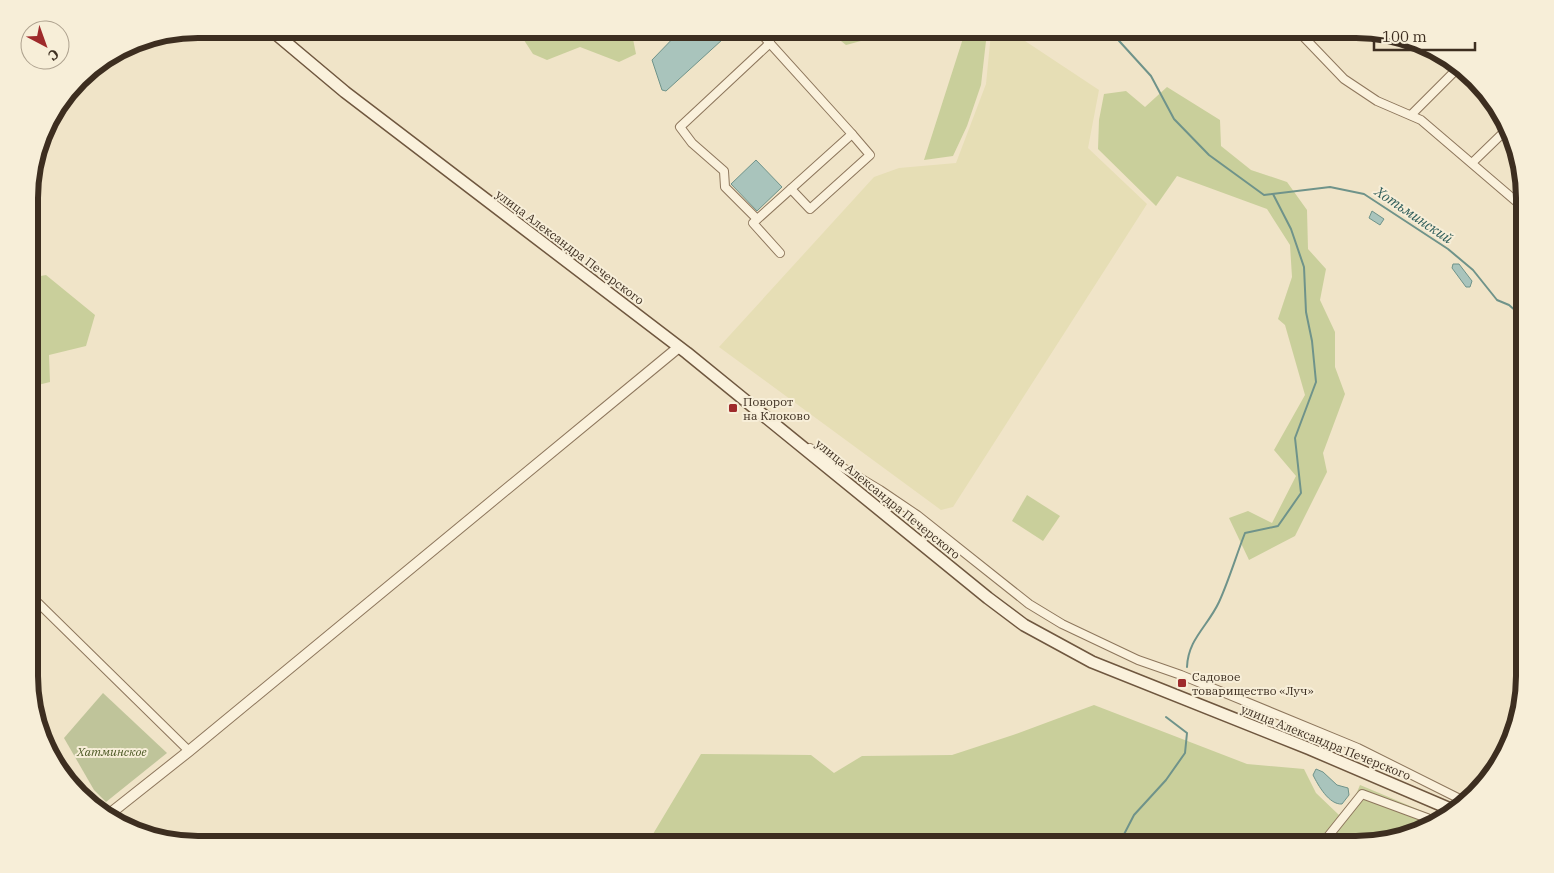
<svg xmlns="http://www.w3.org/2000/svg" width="1554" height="873" font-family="'IBM Plex Serif',serif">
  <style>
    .farmland { fill: #e6deb5 }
    .green { fill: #c9cf9b }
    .cemetery { fill: #bfc49a }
    .water { fill: #a9c4bc; stroke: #6f938a }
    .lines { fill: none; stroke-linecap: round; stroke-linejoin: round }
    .stream { stroke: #6f938a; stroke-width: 2 }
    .minor-casing { stroke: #8d765c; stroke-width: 10 }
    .tertiary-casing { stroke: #8d765c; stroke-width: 12 }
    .secondary-casing { stroke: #6f573f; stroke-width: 14 }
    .minor { stroke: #faf1dc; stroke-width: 8 }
    .tertiary { stroke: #faf1dc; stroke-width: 10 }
    .secondary { stroke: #faf1dc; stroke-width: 11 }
    .poi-dot { fill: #9e2a2b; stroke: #f7eed8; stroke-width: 2 }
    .labels { text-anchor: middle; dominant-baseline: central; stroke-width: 4; stroke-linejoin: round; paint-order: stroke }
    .street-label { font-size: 12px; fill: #3d2e20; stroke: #f7eed8 }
    .poi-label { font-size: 12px; fill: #3d2e20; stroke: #f7eed8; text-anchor: start }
    .park-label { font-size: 12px; font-style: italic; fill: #4d5a26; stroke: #f7eed8 }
    .water-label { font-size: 14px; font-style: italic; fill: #2f5d5a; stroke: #f7eed8 }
    .rim { fill: none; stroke: #3d2e20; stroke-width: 6 }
  </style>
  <rect width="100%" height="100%" fill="#f0e4c8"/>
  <!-- farmland -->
  <path class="farmland" d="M999,29H1007L1099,90L1088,148L1147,204L953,507L941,510L719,347L874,177L899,168L956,163L986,84L991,33Z"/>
  <!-- green -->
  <g class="green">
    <path d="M527,29H631L636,54L619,62L580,47L547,60L533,54L522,37Z"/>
    <path d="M826,29H883L872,38L846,45Z"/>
    <path d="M966,29H991L987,32L981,85L967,126L953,156L924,160Z"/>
    <path d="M1167,87L1220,120L1221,146L1251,170L1287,182L1307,210L1308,249L1326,269L1320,300L1335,332V367L1345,394L1323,453L1327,472L1295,536L1249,560L1229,518L1248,511L1272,523L1296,476L1274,450L1305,395L1285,325L1278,319L1292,277L1290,245L1267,209L1177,176L1156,206L1098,149L1099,120L1104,94L1126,91L1145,107Z"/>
    <path d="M46,275L95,315L86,346L49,355L50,382L30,387V278Z"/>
    <path d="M1027,495L1060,516L1043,541L1012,521Z"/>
    <path d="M1094,705L1247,764L1304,769L1316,793L1339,815L1355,797L1360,785L1441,819L1368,844H647L701,754L811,755L834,773L862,756L952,755L1013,735Z"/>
  </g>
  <!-- cemetery -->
  <path class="cemetery" d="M103,693L167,753L106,802L94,790L64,738Z"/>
  <!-- water -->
  <g class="water">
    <path d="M682,29H734L666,91L662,90L652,60Z"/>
    <path d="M756,160L782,187L757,211L731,184Z"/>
    <path d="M1372,211L1384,219L1380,225L1369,218Z"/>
    <path d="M1453,264H1459L1472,281L1470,287H1466L1452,268Z"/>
    <path d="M1316,769L1323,772L1337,785L1348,788L1349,795L1342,804C1329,805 1318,785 1313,775Z"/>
  </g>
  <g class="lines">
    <!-- stream -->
    <g class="stream">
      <path d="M1100,29L1111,32L1151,76L1174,119L1209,155L1264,195L1330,187L1364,194L1448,249L1473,270L1497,300L1509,305L1525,319"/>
      <path d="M1187,667C1188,639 1208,626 1219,602C1229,580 1236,556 1245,533L1278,526L1301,493L1295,438L1316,382L1312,341L1306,312L1304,267L1291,229L1273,194"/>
      <path d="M1119,844L1134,815L1166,780L1185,753L1187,733L1166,717"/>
    </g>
    <defs>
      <g id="minor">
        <path d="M757,29L852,134L753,223L780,253"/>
        <path d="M1296,29L1344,79L1377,101L1421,120L1525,209"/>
        <path d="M1411,115L1458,68"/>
        <path d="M1472,163L1506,130"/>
        <path d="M791,189L810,209L870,155L852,134"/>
        <path d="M757,219L725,187L724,171L692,143L680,127L770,43"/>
        <path d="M810,448L880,490L917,515L1029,604L1062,624L1138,660L1181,675L1358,748L1464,801"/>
        <path d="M30,595L189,751"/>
        <path d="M1322,844L1362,794L1427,818L1432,822"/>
      </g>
      <path id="tertiary" d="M107,816L189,751L679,347"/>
      <path id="secondary" d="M270,29L345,92L687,353L988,598L1024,625L1092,662L1310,749L1455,811"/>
    </defs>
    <!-- minor casing -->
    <use href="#minor" class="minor-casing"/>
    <!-- tertiary casing -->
    <use href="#tertiary" class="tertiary-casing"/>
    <!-- secondary casing -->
    <use href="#secondary" class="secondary-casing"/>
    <!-- minor -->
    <use href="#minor" class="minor"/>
    <!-- tertiary -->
    <use href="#tertiary" class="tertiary"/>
    <!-- secondary -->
    <use href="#secondary" class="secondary"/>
  </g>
  <!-- markers -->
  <g class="poi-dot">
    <rect x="728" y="403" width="10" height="10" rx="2.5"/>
    <rect x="1177" y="678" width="10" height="10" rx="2.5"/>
  </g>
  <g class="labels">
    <!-- street labels -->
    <g class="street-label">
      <text transform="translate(570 247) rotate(37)">улица Александра Печерского</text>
      <text transform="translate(888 499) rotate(39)">улица Александра Печерского</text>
      <text transform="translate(1326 742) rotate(22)">улица Александра Печерского</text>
    </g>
    <!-- poi labels -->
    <g class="poi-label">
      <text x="743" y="401">Поворот<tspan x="743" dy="14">на Клоково</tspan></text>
      <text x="1192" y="676">Садовое<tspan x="1192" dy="14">товарищество «Луч»</tspan></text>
    </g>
    <!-- park labels -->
    <g class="park-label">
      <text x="112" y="751">Хатминское</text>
    </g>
    <!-- water labels -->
    <g class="water-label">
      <text transform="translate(1414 215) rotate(34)">Хотьминский</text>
    </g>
  </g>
  <!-- crop -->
  <path d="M0 0H1554V873H0ZM198 38H1356A160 160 0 0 1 1516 198V676A160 160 0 0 1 1356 836H198A160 160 0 0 1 38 676V198A160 160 0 0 1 198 38Z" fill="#f7eed8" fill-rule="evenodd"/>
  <path class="rim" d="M198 38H1356A160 160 0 0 1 1516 198V676A160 160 0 0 1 1356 836H198A160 160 0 0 1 38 676V198A160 160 0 0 1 198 38Z"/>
  <!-- north arrow -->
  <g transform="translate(45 45) rotate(139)"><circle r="24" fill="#f7eed8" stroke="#ada18e"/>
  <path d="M0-4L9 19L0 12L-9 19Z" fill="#9e2a2b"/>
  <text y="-8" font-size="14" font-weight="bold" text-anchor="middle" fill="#3d2e20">С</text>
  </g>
  <!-- scale -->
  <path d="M1374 42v8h101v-8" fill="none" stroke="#3d2e20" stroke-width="2.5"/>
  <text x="1382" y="42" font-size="15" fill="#3d2e20" stroke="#f7eed8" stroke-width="4" paint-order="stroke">100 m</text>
</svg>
